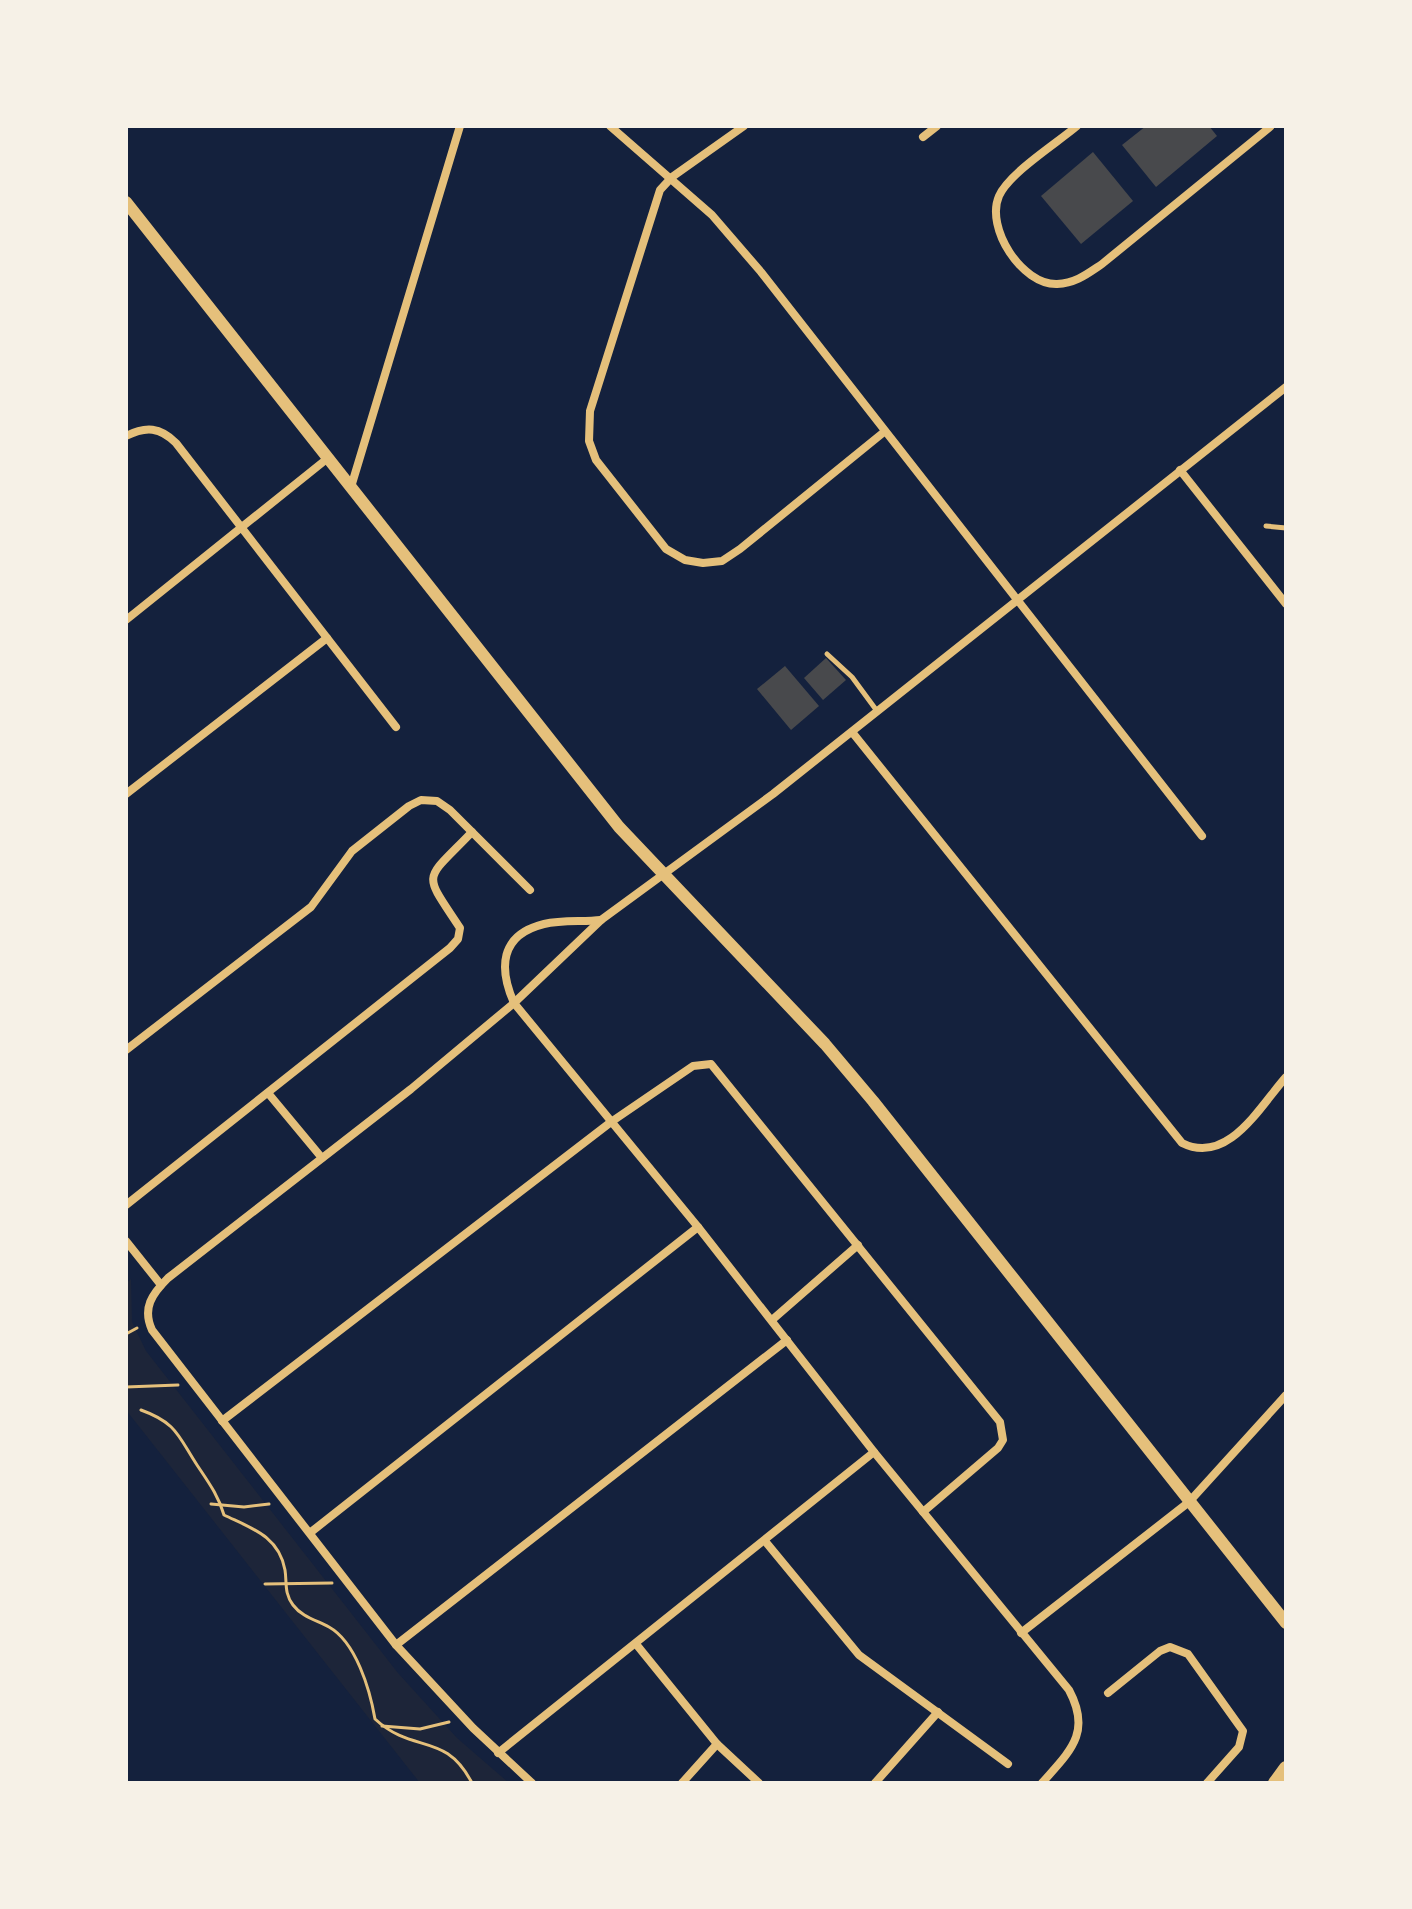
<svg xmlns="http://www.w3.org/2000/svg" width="1412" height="1909" font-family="'Source Sans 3',sans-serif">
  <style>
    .green { fill: #1d2539 }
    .building { fill: #48494c }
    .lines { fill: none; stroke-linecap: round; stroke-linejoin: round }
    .path { stroke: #e5c07b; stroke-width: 3 }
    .service { stroke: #e5c07b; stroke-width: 5 }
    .minor { stroke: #e5c07b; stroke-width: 8 }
    .tertiary { stroke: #e5c07b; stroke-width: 12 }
    .secondary { stroke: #e5c07b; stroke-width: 14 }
  </style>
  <rect width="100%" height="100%" fill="#14213d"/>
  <!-- green -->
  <path class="green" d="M131,1279L132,1322L146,1351L398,1673L457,1738L509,1783H420L126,1410V1283Z"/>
  <!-- building -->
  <g class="building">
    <path d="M1146,126H1209L1217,136L1156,187L1122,145Z"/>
    <path d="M1093,152L1133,201L1081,244L1041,196Z"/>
    <path d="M826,658L846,680L823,700L804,678Z"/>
    <path d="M785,666L819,706L791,730L757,689Z"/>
  </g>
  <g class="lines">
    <!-- path -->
    <g class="path">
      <path d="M126,1334L137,1328"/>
      <path d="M126,1387L178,1385"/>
      <path d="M141,1410C177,1423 178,1436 197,1465C209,1483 218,1495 224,1515C251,1528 279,1536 285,1570C287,1583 284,1593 293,1605C302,1617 316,1620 329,1627C356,1642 370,1690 375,1719C414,1755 445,1731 472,1783"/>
      <path d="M211,1504L244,1507L269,1504"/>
      <path d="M265,1584L332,1583"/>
      <path d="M382,1726L420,1729L449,1722"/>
    </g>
    <!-- service -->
    <g class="service">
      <path d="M1266,526L1286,528"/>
      <path d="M827,654L852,677L877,711"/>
    </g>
    <!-- minor -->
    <g class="minor">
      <path d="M610,126L712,215L761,272L1202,836"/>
      <path d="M744,126L672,177L660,190L590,411L589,441L596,460L666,549L685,560L703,563L722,561L740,549L884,432"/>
      <path d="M1077,126C1057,143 1009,173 999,196C985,228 1022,285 1057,284C1076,283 1087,274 1102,264L1270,127"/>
      <path d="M923,137L937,126"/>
      <path d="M126,436C146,426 160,427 176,443L396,727"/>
      <path d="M1180,470L1286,604"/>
      <path d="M351,487L460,126"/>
      <path d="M126,620L328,458"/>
      <path d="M852,732L1182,1143C1228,1166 1260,1106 1286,1077"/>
      <path d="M126,794L327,638"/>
      <path d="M601,920C583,922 562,920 544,924C499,935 499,969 514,1003L698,1227L874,1452L1069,1690C1092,1733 1070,1751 1042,1783"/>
      <path d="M126,1050L311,907L352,851L409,806L421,800L437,801L450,810L530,890"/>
      <path d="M268,1093L322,1158"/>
      <path d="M126,1205L450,948L458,939L460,928C422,870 423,883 472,832"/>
      <path d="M126,1241L161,1285"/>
      <path d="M772,1320L858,1245"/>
      <path d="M222,1421L611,1122L693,1066L711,1064L1000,1422L1003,1440L998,1448L923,1512"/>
      <path d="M311,1532L698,1227"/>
      <path d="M765,1541L859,1655L1008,1764"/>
      <path d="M1021,1633L1189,1502L1286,1395"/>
      <path d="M636,1644L717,1744L759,1783"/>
      <path d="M396,1645L787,1340"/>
      <path d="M1108,1693L1160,1651L1170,1647L1188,1654L1243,1731L1239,1747L1207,1783"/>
      <path d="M498,1753L874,1452"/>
      <path d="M532,1783L473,1728L396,1645L152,1330C142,1308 152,1294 168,1278L411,1089L514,1003L601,920L773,794L1286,387"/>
      <path d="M682,1783L717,1744"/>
      <path d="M875,1783L938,1712"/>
    </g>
    <!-- tertiary -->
    <path class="tertiary" d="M126,202L619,827L825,1044L873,1101L1286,1623"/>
    <!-- secondary -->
    <path class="secondary" d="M1275,1783L1286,1768"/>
  </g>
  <!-- border -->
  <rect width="1412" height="1909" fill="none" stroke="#f6f1e7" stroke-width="256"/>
</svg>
